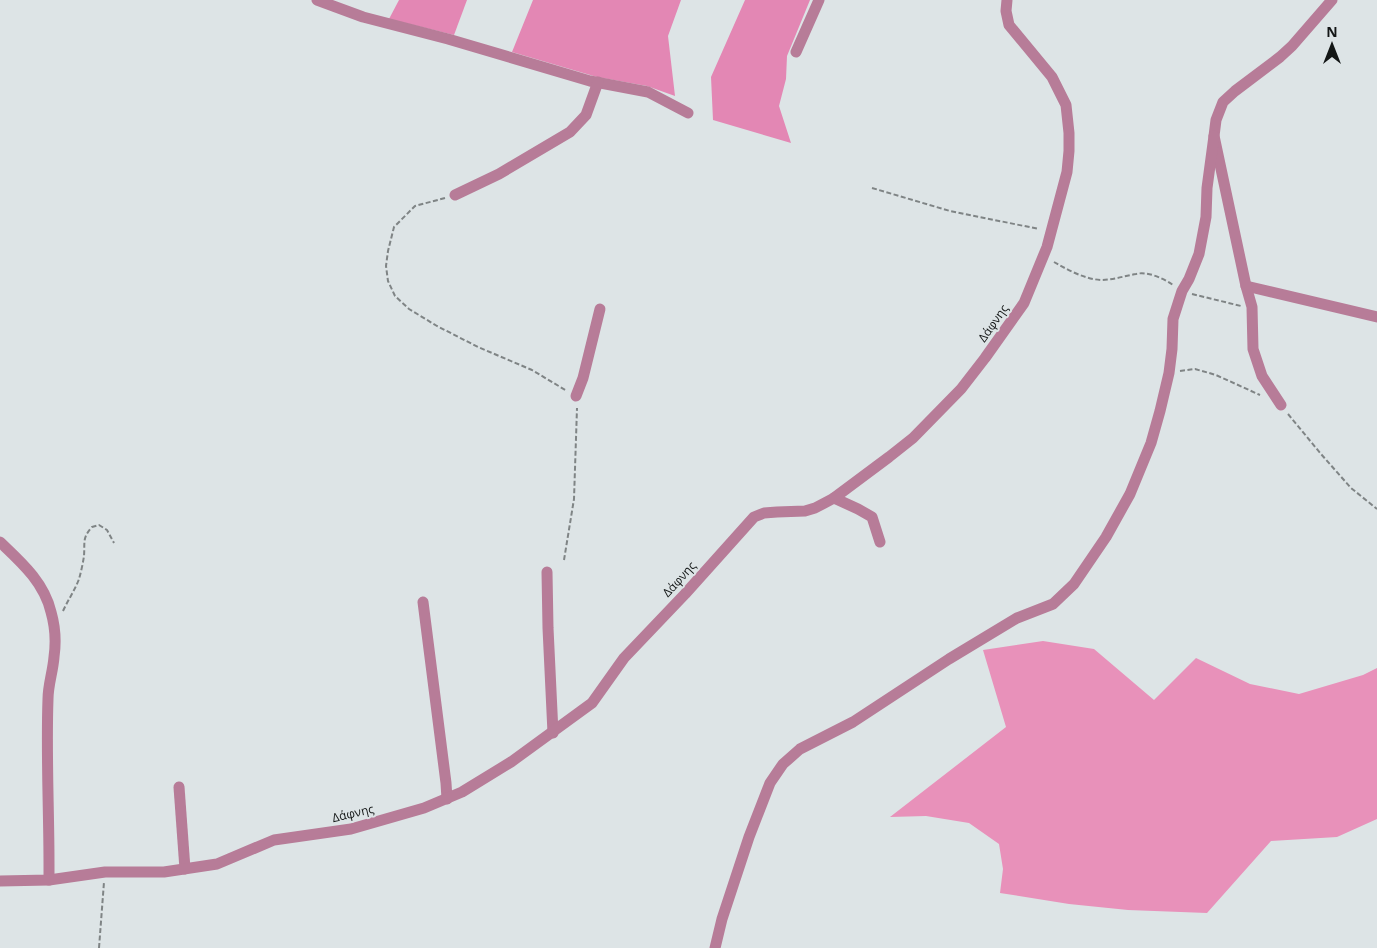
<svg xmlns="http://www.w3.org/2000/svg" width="1377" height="948" font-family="'Open Sans',sans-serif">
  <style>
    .green { fill: #e891ba }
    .forest { fill: #e387b4 }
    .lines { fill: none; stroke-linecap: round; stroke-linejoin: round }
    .path { stroke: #7f8485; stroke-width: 2; stroke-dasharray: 5 2.5; stroke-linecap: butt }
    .minor { stroke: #b77c98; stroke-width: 11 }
    .labels { text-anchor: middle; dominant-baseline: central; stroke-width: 4; stroke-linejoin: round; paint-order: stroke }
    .street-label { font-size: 12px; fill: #131616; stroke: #dde4e6 }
  </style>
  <rect width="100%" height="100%" fill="#dde4e6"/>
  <!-- green -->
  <path class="green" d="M1043,641L1094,649L1154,700L1196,658L1250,684L1299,694L1363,675L1377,668V819L1337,837L1271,841L1207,913L1128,910L1069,904L1000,893L1003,869L999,844L969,823L926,816L890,817L1006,727L983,650Z"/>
  <!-- forest -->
  <g class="forest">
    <path d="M399,0H467L454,35L389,19Z"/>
    <path d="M533,0H681L668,36L675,96L647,86L597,77L512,52Z"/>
    <path d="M745,0H810L787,56L786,79L779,106L791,143L713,120L711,77Z"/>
  </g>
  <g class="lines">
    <!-- path -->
    <g class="path">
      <path d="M872,188L950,211L1039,229"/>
      <path d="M445,198L415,206L394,227L388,251L386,266L388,281L395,296L409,309L437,326L478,347L532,370L567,391"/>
      <path d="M1054,262C1068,270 1084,279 1101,280C1113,280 1124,276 1136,274C1147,271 1163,278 1173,285"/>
      <path d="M1192,294L1241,306"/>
      <path d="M1180,371L1195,369L1216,375L1260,395"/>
      <path d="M1288,414L1321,454L1351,488L1377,509"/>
      <path d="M564,560L574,499L577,408"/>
      <path d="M63,611C68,600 75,590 79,579C81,572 83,563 84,556C85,542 82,538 92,527L99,525L107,530L114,543"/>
      <path d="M99,948L104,882"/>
    </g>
    <!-- minor -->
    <g class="minor">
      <path d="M317,0L363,17L448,39L590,81L648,92L688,113"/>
      <path d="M796,52L819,0"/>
      <path d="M455,195L499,174L570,132L586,115L598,82"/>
      <path d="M1246,286L1377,317"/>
      <path d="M576,396L583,378L600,309"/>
      <path d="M1281,405L1262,376L1253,349L1252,307L1246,286L1214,136L1216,120L1223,102L1235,91L1280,57L1292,46L1332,0"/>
      <path d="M834,498L858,509L872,517L880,542"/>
      <path d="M0,542C21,562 44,582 51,612C55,626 56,643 54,657C53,671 48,685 48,699C46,754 49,809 49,864V880"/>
      <path d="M547,572L548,628L553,733"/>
      <path d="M423,602L446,783L447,799"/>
      <path d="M179,787L185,869"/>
      <path d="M0,881L49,880L105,872H164L217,864L274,840L351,829L424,808L462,792L511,762L592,703L624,658L685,594L754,517L764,513L777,512L805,511L815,508L834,498L889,457L913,438L961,389L985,358L1024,303L1047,247L1067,172L1069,151V133L1066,105L1052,77L1009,25L1006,11L1007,0"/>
      <path d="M715,948L722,919L749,837L770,783L783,764L800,749L853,722L949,659L1017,618L1053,604L1074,584L1106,537L1130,494L1151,443L1160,411L1169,373L1172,349L1173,319L1182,291L1189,279L1199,254L1206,217L1207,188L1214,136"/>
    </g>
  </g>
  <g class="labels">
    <!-- street labels -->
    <g class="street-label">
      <text transform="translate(993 323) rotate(-55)">Δάφνης</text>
      <text transform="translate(679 579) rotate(-48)">Δάφνης</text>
      <text transform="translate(353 813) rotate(-13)">Δάφνης</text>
    </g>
  </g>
  <!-- north arrow -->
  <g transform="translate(1332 45)" stroke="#dde4e6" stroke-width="4" paint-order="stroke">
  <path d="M0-4L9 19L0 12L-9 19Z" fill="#131616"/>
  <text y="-8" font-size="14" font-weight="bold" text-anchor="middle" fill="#131616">N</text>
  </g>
</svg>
